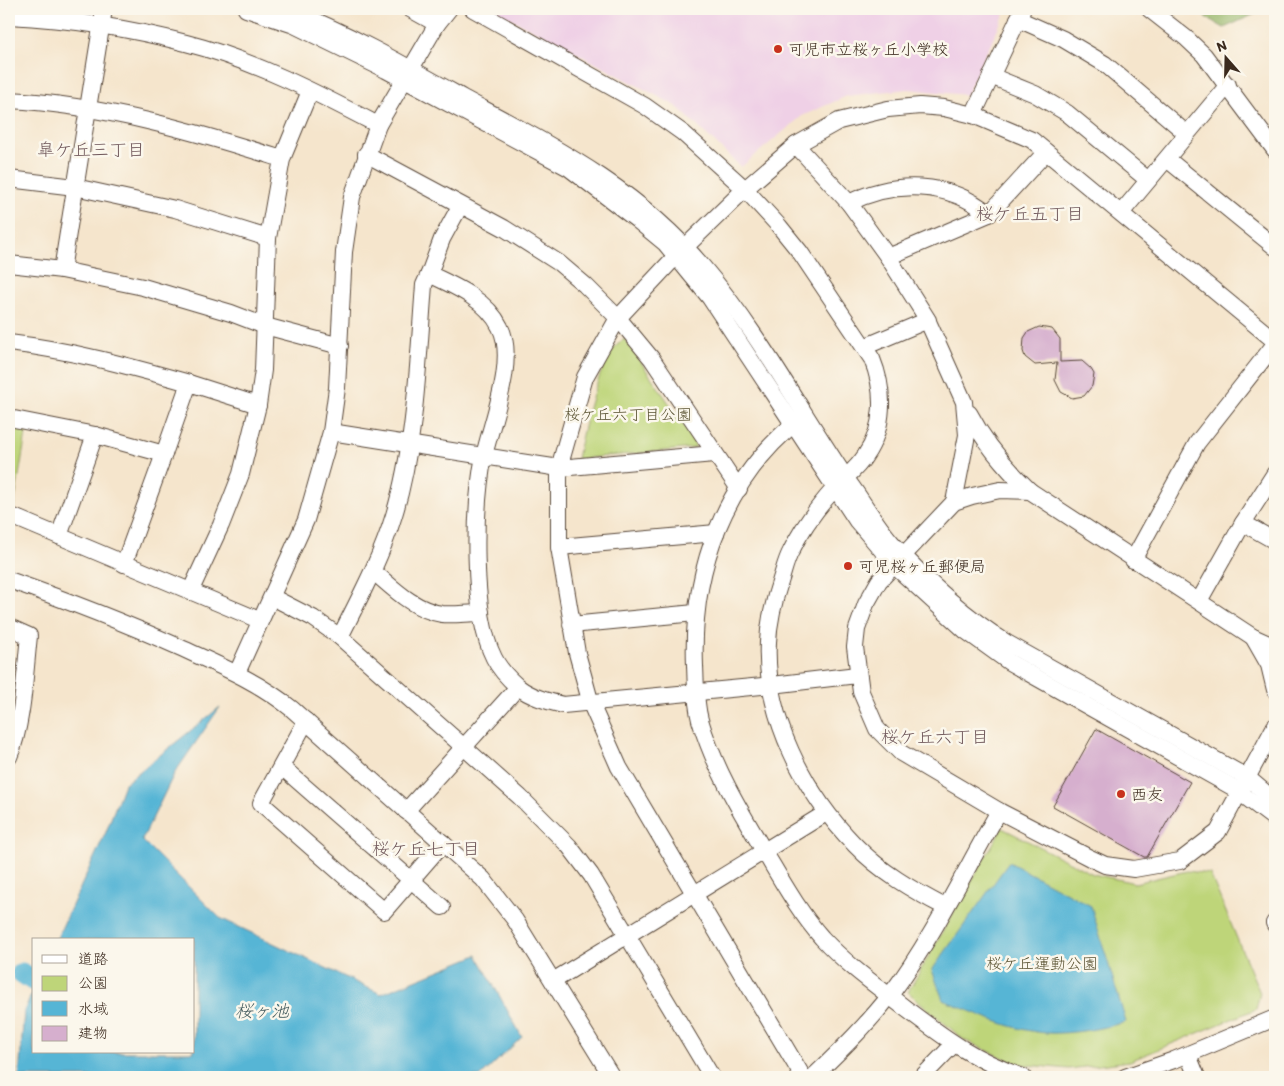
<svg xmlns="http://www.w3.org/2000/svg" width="1284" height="1086" font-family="Itim,'Klee One',sans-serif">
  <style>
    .built { fill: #efd0e6 }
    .green { fill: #bed579; stroke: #7c804c }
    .forest { fill: #96b669; stroke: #687044 }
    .water { fill: #56b5d5; stroke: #48707a }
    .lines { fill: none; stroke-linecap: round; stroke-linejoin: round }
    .stream { stroke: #56b5d5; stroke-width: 4 }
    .river { stroke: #56b5d5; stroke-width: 21 }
    .building { fill: #d6afce }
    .minor-casing { stroke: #574638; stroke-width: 18 }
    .minor { stroke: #fff; stroke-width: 16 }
    .poi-dot { fill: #c8321e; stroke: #fbf7ec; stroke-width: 2 }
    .labels { text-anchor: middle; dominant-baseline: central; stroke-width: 5; stroke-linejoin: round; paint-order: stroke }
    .poi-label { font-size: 16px; fill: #3b2a1e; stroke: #fbf7ec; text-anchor: start }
    .park-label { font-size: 16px; fill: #5c5535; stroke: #fbf7ec }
    .neighbourhood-label { font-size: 18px; fill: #71595c; stroke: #fbf7ec }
    .water-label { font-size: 18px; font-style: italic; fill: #445b5e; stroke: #fbf7ec }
  </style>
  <rect width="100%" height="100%" fill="#fbf7ec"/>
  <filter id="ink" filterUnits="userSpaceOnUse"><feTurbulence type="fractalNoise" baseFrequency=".02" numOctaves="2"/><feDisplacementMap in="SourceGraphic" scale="10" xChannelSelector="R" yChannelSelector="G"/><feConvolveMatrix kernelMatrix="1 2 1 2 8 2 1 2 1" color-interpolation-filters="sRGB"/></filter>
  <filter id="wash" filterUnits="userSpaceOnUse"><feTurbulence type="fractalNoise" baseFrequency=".0096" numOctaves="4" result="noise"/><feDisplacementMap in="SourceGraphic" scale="20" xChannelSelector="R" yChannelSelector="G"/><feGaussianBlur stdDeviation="1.12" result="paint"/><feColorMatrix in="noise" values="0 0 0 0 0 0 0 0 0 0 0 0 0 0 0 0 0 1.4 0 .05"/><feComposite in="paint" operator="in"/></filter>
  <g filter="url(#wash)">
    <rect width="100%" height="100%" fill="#f5e5cc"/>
    <!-- built -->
    <path class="built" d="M493,9H1007L966,95L908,89L847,96L802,116L741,167L676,106Z"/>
    <!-- green -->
    <g class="green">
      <path d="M625,339L695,441V448L577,459C582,432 600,350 625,339Z"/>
      <path d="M9,426L27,428L13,511L9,510Z"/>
      <path d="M1002,828L1093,874L1135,883L1187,871L1210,874L1260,993L1256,1009L1130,1061L1069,1069L1017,1064L964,1040L908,992Z"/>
    </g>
    <!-- forest -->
    <path class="forest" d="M1192,9H1266L1224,28Z"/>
    <!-- water -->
    <g class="water">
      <path d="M220,707L174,774L142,840L220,918L381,994L477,955L522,1037L480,1077H19L24,1011L34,989V1052H194V940H56L106,832L124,784Z"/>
      <path d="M1009,862L1091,906L1126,1022C1100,1029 1073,1034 1046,1033C1010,1030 975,1013 943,1000L932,970Z"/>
    </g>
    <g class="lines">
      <!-- stream -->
      <path class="stream" d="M9,972L22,973"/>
      <!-- river -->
      <path class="river" d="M22,973L34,981"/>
    </g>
    <g id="blocks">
      <!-- building -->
      <g class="building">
        <path d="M1039,327L1052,329L1060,339V362L1082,361L1091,369L1094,374L1092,386L1084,396L1072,398L1061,392L1055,380L1057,363L1035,365L1025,357L1023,351L1024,338L1028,332Z"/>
        <path d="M1096,729L1190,782L1147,857H1144L1053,806Z"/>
      </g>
    </g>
  </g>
  <g filter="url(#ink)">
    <use href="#blocks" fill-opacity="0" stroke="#574638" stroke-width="1"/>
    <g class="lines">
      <defs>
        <g id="minor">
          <path d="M246,9L294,25L386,70L569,168L637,220L665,243L710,298L857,521L897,568L966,631L1009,662L1234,788L1275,819"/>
          <path d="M287,9C348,33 406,66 463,98C552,146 636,187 703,267C760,334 802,414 852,487C865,505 877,526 892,543C926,581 964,616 1007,643L1248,778L1275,801"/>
          <path d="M410,9L437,24"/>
          <path d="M473,9L645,106L683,133L745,189L779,226L800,252L872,359C885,391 885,427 865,456C857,469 844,478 834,489C817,508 802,528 791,551C786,560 784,570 781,579C774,600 769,620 768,642C764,716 805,794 855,845C881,872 912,890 945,907"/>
          <path d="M1149,9L1186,38L1204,55L1275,150"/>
          <path d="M9,16C68,19 129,28 186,43C253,60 317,93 378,125"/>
          <path d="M1018,19L1063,39L1105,64L1187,134"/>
          <path d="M991,76L1035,94L1067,113L1148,180"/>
          <path d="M9,100C103,105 193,131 282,159"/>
          <path d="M973,115L1022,11"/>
          <path d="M796,145L849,203L888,257L926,317L964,402L967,435L954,502"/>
          <path d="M366,154L504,228L559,263L585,285L618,318L652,359L739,489"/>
          <path d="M1167,159L1275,247"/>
          <path d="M9,179L75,187L175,209L268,238"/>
          <path d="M849,203C894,180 949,181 989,214"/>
          <path d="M460,206L442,239L429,274C455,286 487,300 500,327C517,360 492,420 484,456C474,505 471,613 494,658C499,668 509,679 518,687C531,697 547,701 563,705L772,685L857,675"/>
          <path d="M1121,213L1228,85"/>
          <path d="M888,257L989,214L1046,152"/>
          <path d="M9,264L62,270L143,287L231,313L265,326L340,346"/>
          <path d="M62,270L104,9"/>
          <path d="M9,343C70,350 129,366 189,383"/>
          <path d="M864,347L928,320"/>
          <path d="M969,413C984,442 1006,468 1030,491"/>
          <path d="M9,418L95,435L164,454L189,383L258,405L263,370L268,238L282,159L310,91"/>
          <path d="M801,418C724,479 691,569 695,666C696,683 695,702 700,720C714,767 739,809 764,851C782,881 799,912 822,938C847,965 877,986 905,1008C946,1039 974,1060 1023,1077"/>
          <path d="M331,432L559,468L714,454"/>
          <path d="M9,515L259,620"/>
          <path d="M1243,523L1275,541"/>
          <path d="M59,536L95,435"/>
          <path d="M559,547L716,533"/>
          <path d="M1133,560L1197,443L1275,344"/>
          <path d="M124,564L164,454"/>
          <path d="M373,571C393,588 414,610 442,614C454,615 468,613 481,613"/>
          <path d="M9,580C66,600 123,622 179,647C220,666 256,680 292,709L483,879L515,920L612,1077"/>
          <path d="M190,592L221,525L241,474L258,405"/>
          <path d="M272,597L313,618L340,637L520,797L569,846L591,875L712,1077"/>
          <path d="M1199,601L1243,523L1275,473"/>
          <path d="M571,625L695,613"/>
          <path d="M9,627L29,636C25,671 23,725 9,757"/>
          <path d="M340,637C360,597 381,558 394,515C416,442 418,361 424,285L429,274"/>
          <path d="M1253,637L1269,665L1275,690"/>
          <path d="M1275,647L1253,637L1030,491L1000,490L972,496L954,502L879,581L866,604L857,629L855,647L861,692L877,729L901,753L999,811L1090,858L1105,865L1134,869L1180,861L1218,832L1275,726"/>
          <path d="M237,673L306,520L331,432L337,388L344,252L352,197L378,125L437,24L449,9"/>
          <path d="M306,721L261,803L384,911L443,843"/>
          <path d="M282,767L442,907"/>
          <path d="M406,811L518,687"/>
          <path d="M1274,923L1275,925"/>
          <path d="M553,981L826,813"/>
          <path d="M1188,1055L1197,1077"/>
          <path d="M803,1077L619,767L591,704L577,653L559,547V468L585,377L618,318L676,256L745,189L796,145L839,121L888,109L920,106L944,108L973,115L1032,140L1275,341"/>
          <path d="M813,1077C840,1051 868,1024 891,994C933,938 964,872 999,811"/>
          <path d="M922,1077L953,1045"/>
          <path d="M1125,1077L1174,1060L1275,1018"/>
        </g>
      </defs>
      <!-- minor casing -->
      <use href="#minor" class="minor-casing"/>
      <!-- minor -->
      <use href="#minor" class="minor"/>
    </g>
  </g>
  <!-- markers -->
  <g class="poi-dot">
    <circle cx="778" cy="49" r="5"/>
    <circle cx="848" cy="566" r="5"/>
    <circle cx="1121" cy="794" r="5"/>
  </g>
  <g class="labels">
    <!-- poi labels -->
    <g class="poi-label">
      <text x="788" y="49">可児市立桜ヶ丘小学校</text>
      <text x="858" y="566">可児桜ヶ丘郵便局</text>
      <text x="1131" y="794">西友</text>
    </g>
    <!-- park labels -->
    <g class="park-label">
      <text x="628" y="414">桜ケ丘六丁目公園</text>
      <text x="1042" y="963">桜ケ丘運動公園</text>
    </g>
    <!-- neighbourhood labels -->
    <g class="neighbourhood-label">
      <text x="91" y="150">皐ケ丘三丁目</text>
      <text x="1030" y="214">桜ケ丘五丁目</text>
      <text x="935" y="737">桜ケ丘六丁目</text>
      <text x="426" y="849">桜ケ丘七丁目</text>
    </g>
    <!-- water labels -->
    <g class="water-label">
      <text x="262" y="1011">桜ヶ池</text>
    </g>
  </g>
  <!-- margin -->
  <rect width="1284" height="1086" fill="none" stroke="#fbf7ec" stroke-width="30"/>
  <!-- legend -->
  <rect x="32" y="938" width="162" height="115" fill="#fbf7ec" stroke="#aea59a"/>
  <rect x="42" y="955" width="25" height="8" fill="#ffffff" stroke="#aea59a"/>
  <text x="78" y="964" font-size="15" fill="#3b2a1e">道路</text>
  <rect x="42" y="976" width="25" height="15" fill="#bed579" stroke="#aea59a"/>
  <text x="78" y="988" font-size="15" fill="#3b2a1e">公園</text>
  <rect x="42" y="1001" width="25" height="15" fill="#56b5d5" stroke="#aea59a"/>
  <text x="78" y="1014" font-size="15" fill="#3b2a1e">水域</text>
  <rect x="42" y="1026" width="25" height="15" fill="#d6afce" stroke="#aea59a"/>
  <text x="78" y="1038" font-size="15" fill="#3b2a1e">建物</text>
  <!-- north arrow -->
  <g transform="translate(1226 58) rotate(340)" stroke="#fbf7ec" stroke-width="4" paint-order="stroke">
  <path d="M0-4L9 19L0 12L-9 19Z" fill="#3b2a1e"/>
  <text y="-8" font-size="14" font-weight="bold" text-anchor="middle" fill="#3b2a1e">N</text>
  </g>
</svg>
